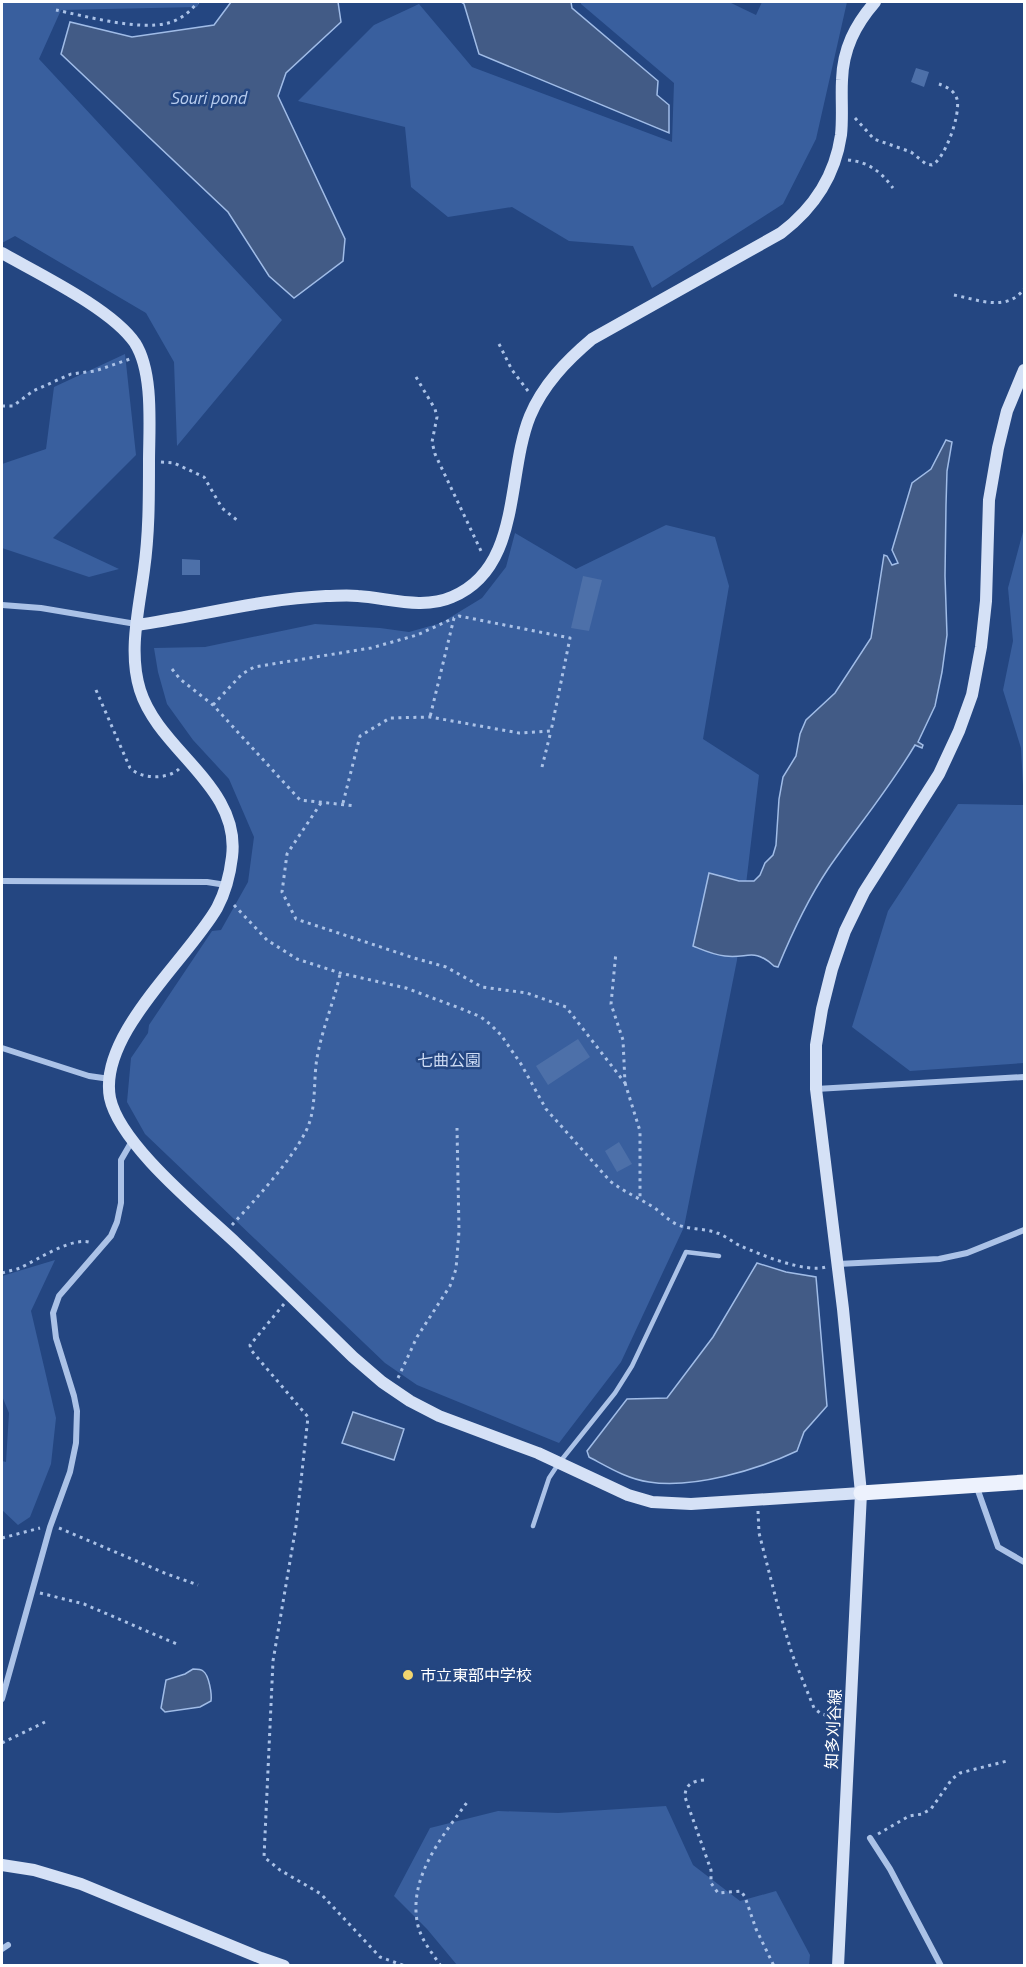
<svg xmlns="http://www.w3.org/2000/svg" width="1026" height="1967" font-family="'Titillium Web','Noto Sans JP',sans-serif">
  <style>
    .green { fill: #395f9e }
    .water { fill: #425b86; stroke: #a0bce7; stroke-width: 1.5 }
    .building { fill: #4d70a9 }
    .lines { fill: none; stroke-linecap: round; stroke-linejoin: round }
    .path { stroke: #abc2e7; stroke-width: 3; stroke-dasharray: 3 4.5; stroke-linecap: butt }
    .lane { stroke: #abc2e7; stroke-width: 4.5 }
    .street { stroke: #abc2e7; stroke-width: 6 }
    .secondary { stroke: #d5e1f6; stroke-width: 12 }
    .primary { stroke: #edf2fd; stroke-width: 15 }
    .poi-dot { fill: #f1d56f; stroke: #244681; stroke-width: 2 }
    .labels { text-anchor: middle; dominant-baseline: central; stroke-width: 5; stroke-linejoin: round; paint-order: stroke }
    .park-label { font-size: 16px; fill: #cfddf5; stroke: #244681 }
    .poi-label { font-size: 16px; fill: #fff; stroke: #244681; text-anchor: start }
    .street-label { font-size: 16px; fill: #fff; stroke: #244681 }
    .water-label { font-size: 18px; font-style: italic; fill: #b7ccee; stroke: #244681 }
  </style>
  <rect width="100%" height="100%" fill="#244681"/>
  <!-- green -->
  <g class="green">
    <path d="M2,2H200L197,7L61,10L39,59L282,320L177,446L174,362L146,313L15,236L2,243Z"/>
    <path d="M581,2H729L756,15L762,2H847L816,139L783,204L652,288L633,246L569,241L512,207L448,217L411,187L405,127L298,101L374,25L419,4L472,67L672,142L674,83L581,4Z"/>
    <path d="M125,354L136,455L53,538L119,569L89,577L2,548V464L46,449L54,387Z"/>
    <path d="M666,525L715,537L729,586L703,739L759,775L737,960L684,1227L621,1362L559,1443L417,1385L385,1363L145,1134L127,1102L131,1058L148,1033L149,1025L212,931L221,930L248,882L254,837L229,779L193,740L167,704L158,672L154,648L205,647L315,624L380,628L409,632L441,623L482,598L506,567L515,533L576,569Z"/>
    <path d="M1024,528V1063L910,1071L852,1027L888,911L958,804L1024,805L1021,748L1003,690L1013,641L1008,588Z"/>
    <path d="M55,1260L31,1311L56,1418L51,1464L30,1517L18,1525L2,1510V1461L6,1462L9,1413L2,1396V1276Z"/>
    <path d="M666,1806L693,1865L740,1901L776,1891L810,1955L809,1965H457L427,1929L394,1896L430,1828L498,1811L558,1813Z"/>
  </g>
  <!-- water -->
  <g class="water">
    <path d="M231,2H338L341,22L286,73L278,96L345,239L343,261L294,298L269,276L228,212L61,54L70,22L132,37L214,25Z"/>
    <path d="M461,2H571L572,8L658,81L657,95L669,105V133L479,54L464,4Z"/>
    <path d="M946,440L952,442L947,471L946,505L945,576L947,635L942,672L935,706L918,742L923,745L922,748L915,745C889,789 857,827 828,869C808,899 792,933 778,967L774,966C753,947 748,959 725,956C714,955 703,950 693,946L709,873L739,881H754L760,875L765,863L773,855L776,845L779,799L783,777L796,756L800,734L806,720L835,693L871,638L884,555L887,556L892,565L898,563L892,550L912,483L931,469Z"/>
    <path d="M757,1263L786,1272L816,1277L827,1406L804,1432L797,1451C757,1470 693,1489 649,1482C627,1479 608,1467 589,1457L587,1451L627,1399L667,1398L713,1337Z"/>
    <path d="M353,1412L404,1429L394,1460L342,1443Z"/>
    <path d="M193,1669C196,1669 201,1669 203,1671C209,1675 212,1694 211,1701L200,1707L165,1712L161,1708L166,1680L185,1674Z"/>
  </g>
  <!-- building -->
  <g class="building">
    <path d="M916,68L929,72L924,87L911,82Z"/>
    <path d="M182,559L200,560V575H182Z"/>
    <path d="M583,576L602,580L589,631L571,628Z"/>
    <path d="M578,1039L590,1057L548,1085L536,1066Z"/>
    <path d="M619,1142L632,1164L617,1172L605,1151Z"/>
  </g>
  <g class="lines">
    <!-- path -->
    <g class="path">
      <path d="M56,10C84,16 140,31 168,23C180,20 190,12 198,2"/>
      <path d="M855,118L874,139L911,152L926,164L932,165C945,159 961,114 957,99C954,90 947,87 939,84"/>
      <path d="M848,160C869,162 881,172 893,188"/>
      <path d="M954,295C979,300 1007,312 1024,289"/>
      <path d="M499,344L512,370L528,391"/>
      <path d="M416,377L435,409L437,417L432,442L435,454L482,553"/>
      <path d="M2,406H13L33,391L71,374L95,371L130,359"/>
      <path d="M161,462L174,463L204,477L222,508L238,521"/>
      <path d="M172,669L180,679L213,705L300,800L356,806"/>
      <path d="M96,690L130,768C141,779 167,780 179,769"/>
      <path d="M213,705L242,674L254,667L371,648L417,635L454,618"/>
      <path d="M542,767L551,731"/>
      <path d="M321,803L287,854L282,892L296,919L414,958L446,967L482,987L527,993L566,1007L625,1083L623,1040L611,1004L616,952"/>
      <path d="M343,803L360,736L390,718L430,717L519,733L551,731L570,638L459,616L454,618L430,717"/>
      <path d="M234,905L267,940L297,959L340,973L406,988L462,1009L481,1017L491,1025L501,1035L521,1064L546,1109L610,1181C624,1192 639,1198 653,1207C661,1212 668,1220 676,1224C689,1230 704,1228 717,1233C725,1235 733,1243 741,1246C761,1255 805,1273 826,1267"/>
      <path d="M625,1083L640,1131V1199"/>
      <path d="M232,1225C256,1199 291,1161 306,1131C317,1109 313,1081 317,1058C322,1029 334,1002 340,974"/>
      <path d="M2,1273C8,1271 14,1270 20,1268C37,1260 74,1235 92,1243"/>
      <path d="M284,1304L250,1345L251,1350L308,1417L296,1526L273,1661L264,1857L280,1870L321,1894L380,1957L405,1966"/>
      <path d="M398,1378L417,1337L450,1286L456,1269L459,1231L457,1128"/>
      <path d="M758,1511L759,1533L777,1603L792,1654L814,1708L821,1714L839,1718"/>
      <path d="M59,1528L167,1574L198,1585"/>
      <path d="M2,1538L40,1528"/>
      <path d="M40,1593L84,1604L179,1645"/>
      <path d="M2,1743L45,1722"/>
      <path d="M704,1780C693,1781 685,1784 685,1797L711,1870V1883L718,1893L741,1891L745,1897L756,1929L774,1966"/>
      <path d="M878,1834L909,1816L922,1814L931,1809L952,1779L960,1773L1007,1761"/>
      <path d="M441,1966C432,1953 422,1941 418,1926C407,1878 442,1837 468,1801"/>
    </g>
    <!-- lane -->
    <path class="lane" d="M533,1526L549,1478L559,1463L615,1393L632,1366L686,1252L719,1256"/>
    <!-- street -->
    <g class="street">
      <path d="M2,605L41,608L136,624"/>
      <path d="M2,881L207,882L226,885"/>
      <path d="M2,1048L89,1076L110,1079"/>
      <path d="M816,1089L1024,1077"/>
      <path d="M838,1264L939,1259L967,1253L1024,1230"/>
      <path d="M976,1485L998,1547L1024,1562"/>
      <path d="M2,1699L50,1527L70,1472L76,1443L77,1411L74,1396L56,1338L53,1313L59,1296L111,1236L117,1222L121,1203V1160L132,1141"/>
      <path d="M870,1838L890,1869L941,1966"/>
      <path d="M2,1949L8,1945"/>
    </g>
    <!-- secondary -->
    <g class="secondary">
      <path d="M2,253C39,274 112,309 135,343C154,373 149,428 149,462C149,499 149,534 144,570C139,609 128,652 140,690C159,751 241,786 232,857C230,874 225,893 217,908C187,960 98,1035 110,1098C120,1145 201,1210 237,1244C276,1281 314,1319 353,1357L382,1382L410,1401L439,1416L538,1453L628,1495L652,1502L691,1504L861,1493"/>
      <path d="M137,625C199,616 262,599 326,596C336,596 347,595 358,596C388,598 423,610 452,597C522,568 506,475 530,416C543,385 566,361 592,339L781,233C814,208 835,176 841,135C843,117 841,98 842,80C843,49 855,25 875,2"/>
      <path d="M2,1865L34,1870L81,1884L261,1958L284,1966"/>
      <path d="M838,1966L861,1493L843,1309L816,1089V1045L822,1009L832,969L845,931L864,892L939,774L959,731L972,695L981,647L986,601L989,500L998,448L1007,411L1024,370"/>
    </g>
    <!-- primary -->
    <path class="primary" d="M861,1493L1024,1482"/>
  </g>
  <!-- markers -->
  <circle class="poi-dot" cx="408" cy="1675" r="6"/>
  <g class="labels">
    <!-- park labels -->
    <g class="park-label">
      <text x="449" y="1060">七曲公園</text>
    </g>
    <!-- poi labels -->
    <g class="poi-label">
      <text x="420" y="1675">市立東部中学校</text>
    </g>
    <!-- street labels -->
    <g class="street-label">
      <text transform="translate(833 1729) rotate(-87)">知多刈谷線</text>
    </g>
    <!-- water labels -->
    <g class="water-label">
      <text x="208" y="97">Souri pond</text>
    </g>
  </g>
  <!-- border -->
  <rect width="1026" height="1967" fill="none" stroke="#ffffff" stroke-width="6"/>
</svg>
